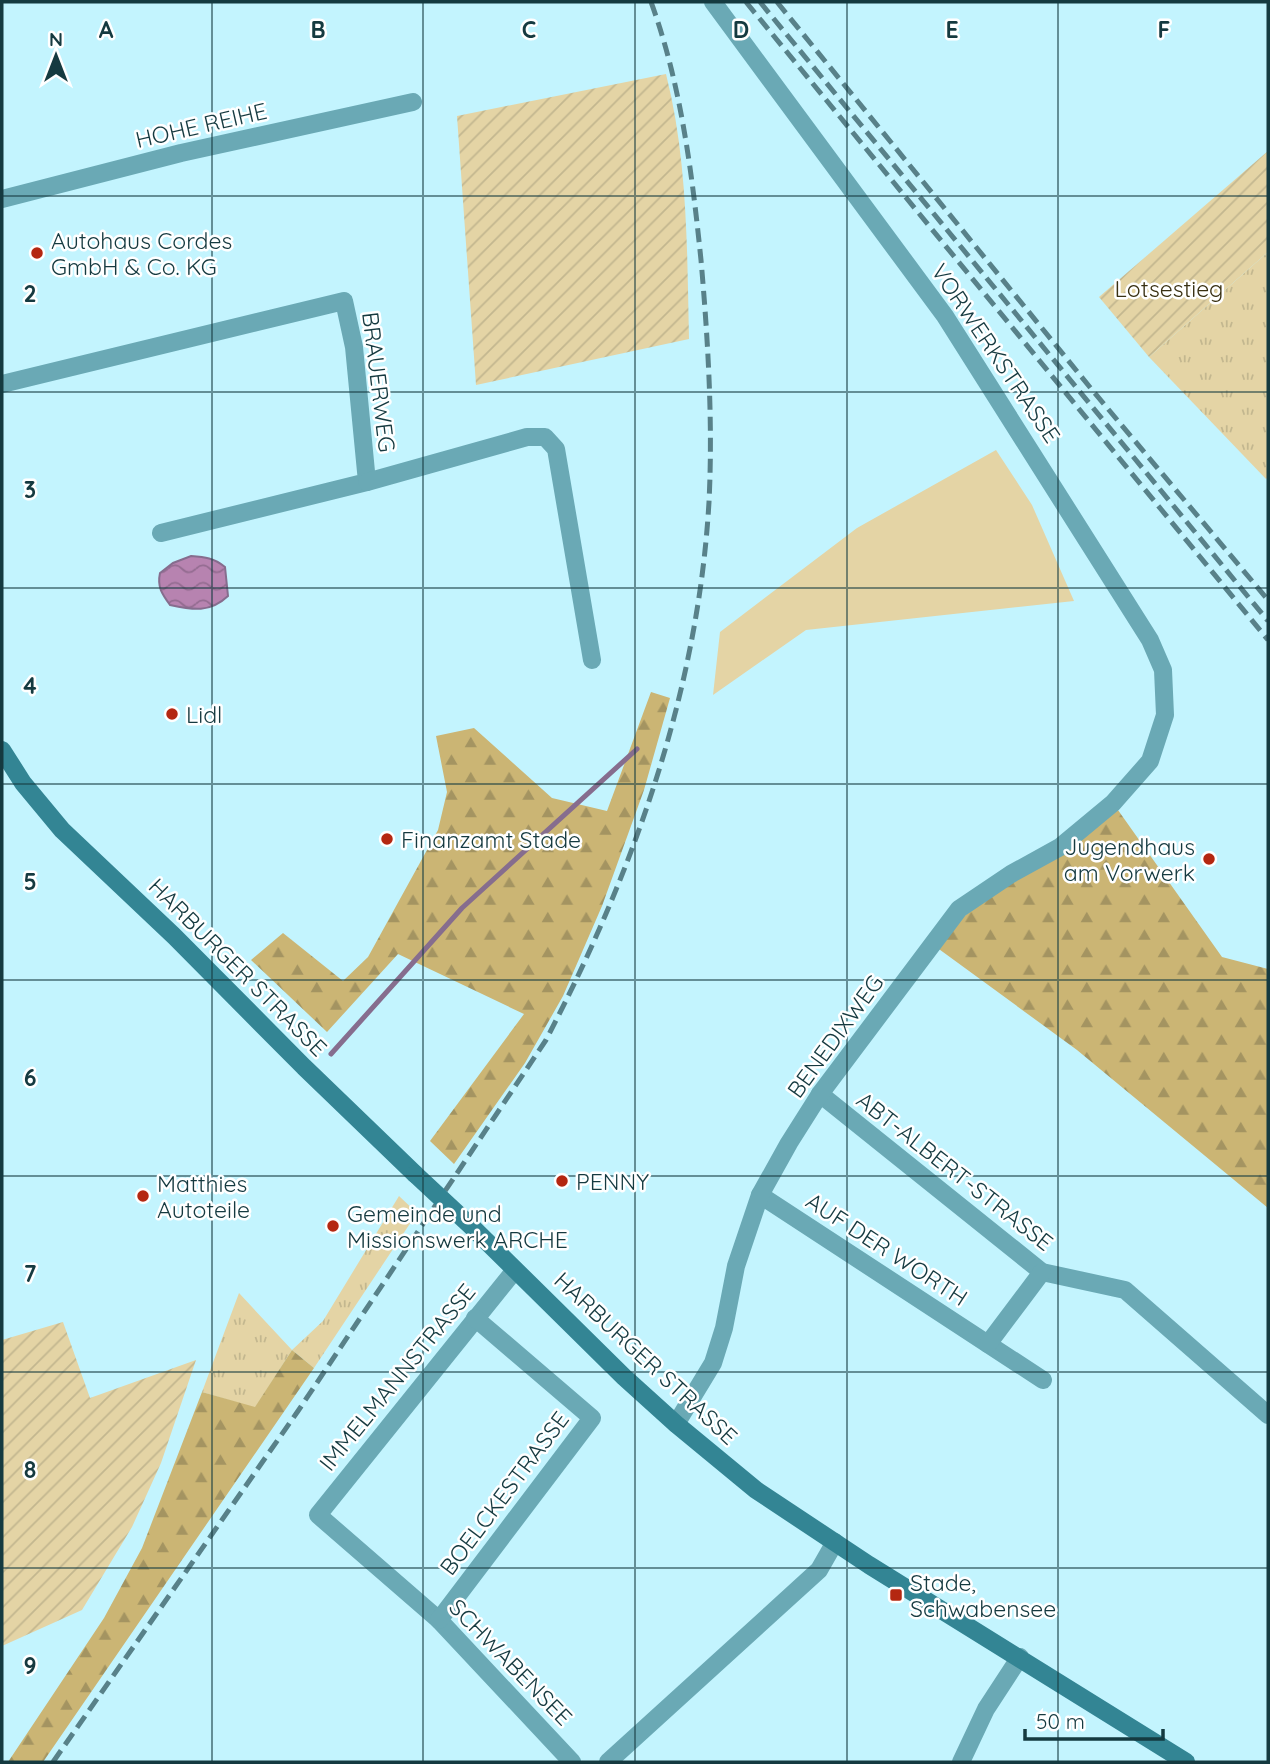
<svg xmlns="http://www.w3.org/2000/svg" width="1270" height="1764" font-family="Quicksand,sans-serif">
  <style>
    .grass { fill: url(#grass-tufts) }
    .forest { fill: url(#forest-firs) }
    .garden { fill: url(#garden-furrows) }
    .pitch { fill: #e4d4a5 }
    .water { fill: url(#water-waves); stroke: #866d8e; stroke-width: 2 }
    .lines { fill: none; stroke-linecap: round; stroke-linejoin: round }
    .stream { stroke: #866d8e; stroke-width: 5 }
    .minor { stroke: #6aa9b5; stroke-width: 18 }
    .secondary { stroke: #338594; stroke-width: 18 }
    .rail { stroke: #588189; stroke-width: 5; stroke-dasharray: 14 7; stroke-linecap: butt }
    .secondary-bridge { stroke: #338594; stroke-width: 18 }
    .grid { fill: none; stroke: #153a40; stroke-width: 2; stroke-opacity: 0.55 }
    .poi-dot { fill: #b42711; stroke: #fff; stroke-width: 2.5 }
    .labels { text-anchor: middle; dominant-baseline: central; stroke-width: 5; stroke-linejoin: round; paint-order: stroke }
    .street-label { font-size: 23px; fill: #153a40; stroke: #fff }
    .poi-label { font-size: 23px; fill: #153a40; stroke: #fff; text-anchor: start }
    .park-label { font-size: 23px; fill: #393012; stroke: #fff }
    .grid-label { font-size: 23px; text-anchor: middle; font-weight: bold; fill: #153a40; stroke: #fff; stroke-width: 5; stroke-linejoin: round; paint-order: stroke }
  </style>
  <defs>
    <pattern id="grass-tufts" width="24" height="20" patternUnits="userSpaceOnUse" patternTransform="scale(1.75)"><rect width="24" height="20" fill="#e4d4a5"/><path d="M3 7l-1-3M5 7V3M7 7l1-3M15 17l-1-3M17 17v-4M19 17l1-3" fill="none" stroke="#c3b78f"/></pattern>
    <pattern id="forest-firs" width="22" height="20" patternUnits="userSpaceOnUse" patternTransform="scale(1.75)"><rect width="22" height="20" fill="#cbb574"/><path d="M5 1l3.5 6h-7zM16 11l3.5 6h-7z" fill="#a49461"/></pattern>
    <pattern id="garden-furrows" width="10" height="10" patternUnits="userSpaceOnUse" patternTransform="scale(1.75)"><rect width="10" height="10" fill="#e4d4a5"/><path d="M-1 1l2-2M0 10L10 0M9 11l2-2" fill="none" stroke="#c3b78f"/></pattern>
    <pattern id="water-waves" width="16" height="10" patternUnits="userSpaceOnUse" patternTransform="scale(1.75)"><rect width="16" height="10" fill="#b783b0"/><path d="M0 5q4-4 8 0t8 0" fill="none" stroke="#946c91"/></pattern>
  </defs>
  <rect width="100%" height="100%" fill="#c3f4fe"/>
  <!-- grass -->
  <g class="grass">
    <path d="M1268,252V477L1266,479L1149,357Z"/>
    <path d="M399,1196L417,1213L314,1368L292,1350L255,1408L202,1392L239,1293L292,1350L323,1321Z"/>
  </g>
  <!-- forest -->
  <g class="forest">
    <path d="M651,692L670,698L644,790L602,906L563,996L525,1063L454,1164L430,1141L524,1014L398,954L327,1032L251,960L283,933L343,981L368,957L438,830L447,792L436,736L474,728L552,798L607,811Z"/>
    <path d="M1113,803L1222,957L1268,969V1208L1077,1050L932,944L938,936Z"/>
    <path d="M292,1350L314,1368L43,1762H8L104,1618L142,1548L202,1392L255,1407Z"/>
  </g>
  <!-- garden -->
  <g class="garden">
    <path d="M666,74C688,161 687,250 689,339L476,385L457,116Z"/>
    <path d="M1268,151V252L1149,357L1099,297Z"/>
    <path d="M63,1322L90,1398L196,1360L161,1463L132,1527L82,1610L2,1646V1340Z"/>
  </g>
  <!-- pitch -->
  <path class="pitch" d="M996,450L1032,505L1074,601L806,630L713,695L720,632L857,528Z"/>
  <!-- water -->
  <path class="water" d="M191,556C205,557 214,558 225,567L228,596C210,613 193,610 170,605C162,594 157,587 160,573L173,563Z"/>
  <g class="lines">
    <!-- stream -->
    <path class="stream" d="M331,1054L462,908L637,749"/>
    <!-- minor -->
    <g class="minor">
      <path d="M2,199L181,153L413,102"/>
      <path d="M2,384L344,301L354,347L367,482L161,533"/>
      <path d="M367,482L527,437H545L556,449L592,660"/>
      <path d="M820,1094L1042,1272L1125,1290L1268,1415"/>
      <path d="M760,1195L1043,1380"/>
      <path d="M515,1270L318,1515L439,1620L572,1762"/>
      <path d="M988,1344L1042,1272"/>
      <path d="M676,1424L713,1363L724,1328L736,1266L760,1195L789,1143L820,1094L959,909L1011,874L1060,847L1113,803L1150,761L1165,715L1163,670L1150,640L945,316L713,2"/>
      <path d="M439,1620L592,1418L475,1318"/>
      <path d="M608,1762L819,1570L835,1542"/>
      <path d="M961,1762L986,1709L1020,1657"/>
    </g>
    <!-- secondary -->
    <g class="secondary">
      <path d="M2,750L23,783L62,830L174,936L304,1067L415,1174"/>
      <path d="M473,1228L624,1377L676,1424L756,1490L869,1565L1186,1762"/>
    </g>
    <!-- rail -->
    <g class="rail">
      <path d="M746,2L1268,640"/>
      <path d="M760,2L1268,621"/>
      <path d="M777,2L1093,391L1268,600"/>
      <path d="M53,1762L298,1411L546,1040C633,873 698,692 709,502C713,422 708,340 701,260C692,173 681,84 651,2"/>
    </g>
    <!-- secondary-bridge -->
    <path class="secondary-bridge" d="M415,1174L473,1228"/>
  </g>
  <!-- grid -->
  <path class="grid" d="M212,2V1762M423,2V1762M635,2V1762M847,2V1762M1058,2V1762M2,196H1268M2,392H1268M2,588H1268M2,784H1268M2,980H1268M2,1176H1268M2,1372H1268M2,1568H1268"/>
  <!-- markers -->
  <g class="poi-dot">
    <circle cx="37" cy="253" r="7"/>
    <circle cx="172" cy="714" r="7"/>
    <circle cx="387" cy="839" r="7"/>
    <circle cx="1209" cy="859" r="7"/>
    <circle cx="562" cy="1181" r="7"/>
    <circle cx="143" cy="1196" r="7"/>
    <circle cx="333" cy="1226" r="7"/>
    <rect x="889" y="1588" width="14" height="14" rx="3.5"/>
  </g>
  <g class="labels">
    <!-- street labels -->
    <g class="street-label">
      <text transform="translate(201 125) rotate(-13)">HOHE REIHE</text>
      <text transform="translate(996 353) rotate(56)">VORWERKSTRASSE</text>
      <text transform="translate(379 382) rotate(83)">BRAUERWEG</text>
      <text transform="translate(238 967) rotate(45)">HARBURGER STRASSE</text>
      <text transform="translate(835 1036) rotate(-54)">BENEDIXWEG</text>
      <text transform="translate(955 1171) rotate(38)">ABT-ALBERT-STRASSE</text>
      <text transform="translate(887 1249) rotate(33)">AUF DER WORTH</text>
      <text transform="translate(646 1358) rotate(43)">HARBURGER STRASSE</text>
      <text transform="translate(397 1377) rotate(-51)">IMMELMANNSTRASSE</text>
      <text transform="translate(504 1493) rotate(-53)">BOELCKESTRASSE</text>
      <text transform="translate(511 1662) rotate(46)">SCHWABENSEE</text>
    </g>
    <!-- poi labels -->
    <g class="poi-label">
      <text x="51" y="240">Autohaus Cordes<tspan x="51" dy="26">GmbH &amp; Co. KG</tspan></text>
      <text x="186" y="714">Lidl</text>
      <text x="401" y="839">Finanzamt Stade</text>
      <text x="1195" y="846" text-anchor="end">Jugendhaus<tspan x="1195" dy="26">am Vorwerk</tspan></text>
      <text x="576" y="1181">PENNY</text>
      <text x="157" y="1183">Matthies<tspan x="157" dy="26">Autoteile</tspan></text>
      <text x="347" y="1213">Gemeinde und<tspan x="347" dy="26">Missionswerk ARCHE</tspan></text>
      <text x="910" y="1582">Stade,<tspan x="910" dy="26">Schwabensee</tspan></text>
    </g>
    <!-- park labels -->
    <g class="park-label">
      <text x="1169" y="288">Lotsestieg</text>
    </g>
  </g>
  <g class="grid-label">
    <text x="106" y="38">A</text>
    <text x="318" y="38">B</text>
    <text x="529" y="38">C</text>
    <text x="741" y="38">D</text>
    <text x="952" y="38">E</text>
    <text x="1164" y="38">F</text>
    <text x="30" y="302">2</text>
    <text x="30" y="498">3</text>
    <text x="30" y="694">4</text>
    <text x="30" y="890">5</text>
    <text x="30" y="1086">6</text>
    <text x="30" y="1282">7</text>
    <text x="30" y="1478">8</text>
    <text x="30" y="1674">9</text>
  </g>
  <!-- border -->
  <rect width="1270" height="1764" fill="none" stroke="#153a40" stroke-width="7"/>
  <!-- north arrow -->
  <g transform="translate(56 56)" stroke="#ffffff" stroke-width="5" paint-order="stroke">
  <path d="M0-5L12 26L0 18L-12 26Z" fill="#153a40"/>
  <text y="-10" font-size="19" font-weight="bold" text-anchor="middle" fill="#153a40">N</text>
  </g>
  <!-- scale -->
  <path d="M1025 1729v10h138v-10" fill="none" stroke="#153a40" stroke-width="3.5"/>
  <text x="1036" y="1729" font-size="21" fill="#153a40" stroke="#ffffff" stroke-width="5" paint-order="stroke">50 m</text>
</svg>
